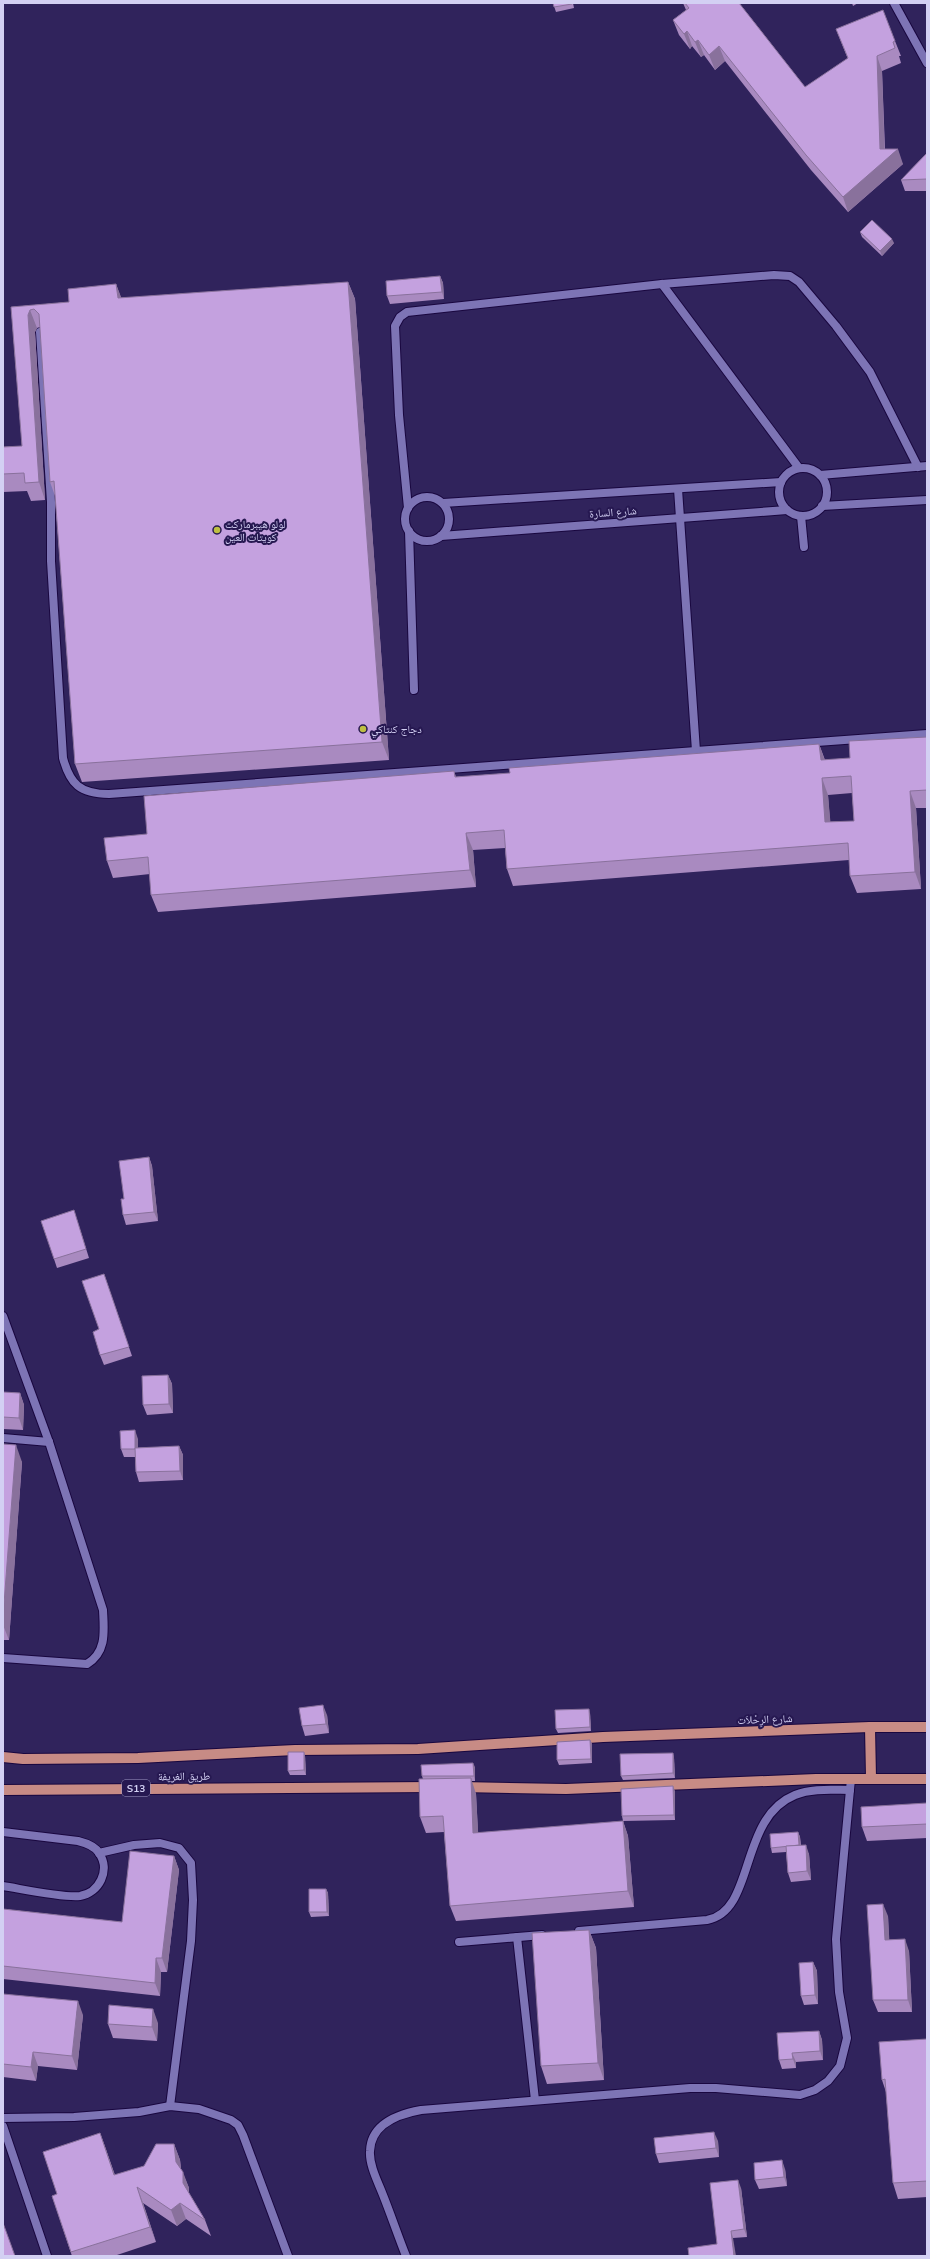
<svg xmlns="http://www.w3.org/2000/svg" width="930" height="2259" font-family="Mulish,'Noto Naskh Arabic',sans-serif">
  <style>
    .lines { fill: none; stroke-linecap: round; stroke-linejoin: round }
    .service-casing { stroke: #19073f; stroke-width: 10 }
    .minor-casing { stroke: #19073f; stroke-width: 10 }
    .tertiary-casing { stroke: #19073f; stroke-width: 10 }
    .primary-casing { stroke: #19073f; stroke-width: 12 }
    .service { stroke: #7d74b5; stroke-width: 8 }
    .minor { stroke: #7d74b5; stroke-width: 8 }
    .tertiary { stroke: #7d74b5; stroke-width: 8 }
    .primary { stroke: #c78b85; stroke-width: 10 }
    .wall { fill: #a98ac0; fill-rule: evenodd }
    .shaded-wall { fill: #89719c }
    .building { fill: #c4a1df; stroke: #89719c; fill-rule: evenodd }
    .poi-dot { fill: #bebf42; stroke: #261851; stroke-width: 1.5 }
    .labels { text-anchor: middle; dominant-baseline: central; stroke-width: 4; stroke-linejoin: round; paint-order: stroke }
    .shield { fill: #261851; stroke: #9f99c2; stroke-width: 1 }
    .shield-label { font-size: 10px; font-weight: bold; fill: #d3d0f3 }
    .street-label { font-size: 11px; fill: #d3d0f3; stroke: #261851 }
    .poi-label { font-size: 11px; fill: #d3d0f3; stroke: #261851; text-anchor: start }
  </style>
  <rect width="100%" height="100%" fill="#30235c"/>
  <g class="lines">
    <defs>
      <g id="service">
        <path d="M894,3L927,63"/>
        <path d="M662,284L799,468"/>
        <path d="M40,332L51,502V561L63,758C70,784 80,794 109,794L927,734"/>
        <circle cx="803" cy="492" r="24"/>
        <path d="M820,475L927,466"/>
        <path d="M678,489L696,751"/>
        <circle cx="427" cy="519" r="22"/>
        <path d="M443,503L781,482"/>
        <path d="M822,506L927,500"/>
        <path d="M408,508L399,415L395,326L400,317L407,312L662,284L774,275L790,276L799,282L836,326L870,372L918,467"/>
        <path d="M801,516L804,547"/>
        <path d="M409,531L414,690"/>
        <path d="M441,536L787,510"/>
        <path d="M3,1832L78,1841C86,1843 95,1846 99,1853C111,1870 99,1893 80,1896C63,1898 22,1889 3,1886"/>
        <path d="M579,1931L707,1920C756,1911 738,1818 795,1795C812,1788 832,1790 850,1790"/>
        <path d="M517,1937L535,2100"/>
        <path d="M459,1942L542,1935"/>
      </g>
      <g id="minor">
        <path d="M3,1316L49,1442L103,1610C104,1631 107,1652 87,1664L3,1658"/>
        <path d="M3,1438L49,1442"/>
        <path d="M99,1853L134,1845L160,1843L179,1848L191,1863L193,1900L191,1941L170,2106"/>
        <path d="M3,2126L47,2256"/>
        <path d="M406,2256C398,2236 391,2215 383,2195C378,2182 369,2165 370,2151C371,2123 399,2114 421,2110L690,2088H716L800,2095L815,2090L828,2081L840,2066L847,2038L839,1992L836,1939L851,1779"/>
      </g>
      <path id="tertiary" d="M3,2118L74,2117L139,2112L170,2106L199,2109L231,2120L238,2125L243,2135L288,2256"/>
      <g id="primary">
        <path d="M870,1727L871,1778"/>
        <path d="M3,1757L23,1759L138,1758L295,1750L418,1749L603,1737L870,1727H927"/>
        <path d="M461,1787L566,1789L816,1779H927"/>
        <path d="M3,1790L433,1787"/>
      </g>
    </defs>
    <!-- service casing -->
    <use href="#service" class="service-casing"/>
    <!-- minor casing -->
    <use href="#minor" class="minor-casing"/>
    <!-- tertiary casing -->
    <use href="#tertiary" class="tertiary-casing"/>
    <!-- primary casing -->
    <use href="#primary" class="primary-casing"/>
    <!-- service -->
    <use href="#service" class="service"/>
    <!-- minor -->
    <use href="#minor" class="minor"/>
    <!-- tertiary -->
    <use href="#tertiary" class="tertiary"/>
    <!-- primary -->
    <use href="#primary" class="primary"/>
  </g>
  <!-- wall -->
  <g class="wall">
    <path d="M553,3H573L574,8L556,12Z"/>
    <path d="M683,3H739L805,87L848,59L836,29L895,41L901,56H899L901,63L882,71L885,149L903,164L848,212L811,170L725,61L715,70L704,55L701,57L692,46L690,49L679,35L673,20L686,10Z"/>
    <path d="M852,3H858L853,6Z"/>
    <path d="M927,153V191H905L901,180Z"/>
    <path d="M860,232L894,243L882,256L862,237Z"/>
    <path d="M440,276L443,283L444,299L390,304L387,296Z"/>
    <path d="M348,282L355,299L389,760L82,782L75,764L55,496L50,482L40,327L37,328L35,332L45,500L31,501L27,491L3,492V447L22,446L11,307L69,302L116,284L121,298Z"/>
    <path d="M927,737V808H916L921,889L857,893L850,876L849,860L513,886L507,869L505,848L473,850L476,887L158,912L151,895L150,874L113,878L107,861L147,834L454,771L456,777L510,773L819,744L825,760L850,758ZM852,793L854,821L830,822L828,795Z"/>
    <path d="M149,1157L152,1166L158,1221L126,1225L123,1215L124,1199Z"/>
    <path d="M77,1220L89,1258L57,1268L54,1259Z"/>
    <path d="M104,1274L132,1356L104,1365L100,1355L99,1329Z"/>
    <path d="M168,1375L172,1384L173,1413L147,1415L143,1405Z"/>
    <path d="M3,1392L20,1393L24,1405L23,1430L3,1429Z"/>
    <path d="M138,1439V1448L179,1446L183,1455V1480L139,1482L136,1472L135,1457H124L121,1449Z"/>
    <path d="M3,1444L22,1462L9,1640H3Z"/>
    <path d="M590,1713L591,1731L558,1733L556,1729Z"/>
    <path d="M327,1715L329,1733L305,1736L302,1726Z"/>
    <path d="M590,1740L592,1744V1763L559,1765L557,1760Z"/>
    <path d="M304,1752L305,1756L306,1775H290L288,1771Z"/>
    <path d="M673,1753L674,1758L675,1778L623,1780L621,1776Z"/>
    <path d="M475,1767V1781H471L476,1794L478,1833L623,1821L628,1836L634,1907L456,1921L450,1906L444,1832L426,1833L420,1817L423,1779L422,1776Z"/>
    <path d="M675,1791V1820L623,1821L622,1816Z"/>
    <path d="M927,1803V1838L867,1841L862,1827Z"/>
    <path d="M798,1832L800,1837L801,1845L809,1854L811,1880L791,1882L788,1873L786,1852L772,1853L771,1848Z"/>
    <path d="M174,1856L179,1870L167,1972H161L160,1996L3,1979V1909L122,1922Z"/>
    <path d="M326,1889L328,1893L329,1916L311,1917L309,1912Z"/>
    <path d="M888,1916L889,1940L909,1951L912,2012H878L873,2000Z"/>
    <path d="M589,1930L596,1948L604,2080L547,2084L541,2066Z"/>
    <path d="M813,1962L817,1971L818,2004L804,2005L801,1996Z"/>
    <path d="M3,1994L83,2015L77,2070L38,2066L36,2081L3,2077Z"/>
    <path d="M158,2023L157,2041L113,2038L108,2024Z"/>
    <path d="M819,2031L822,2040L823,2060L796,2062V2068L782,2069L779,2060Z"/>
    <path d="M927,2039V2197L898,2199L893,2183L886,2092L882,2080Z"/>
    <path d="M100,2133L115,2175L144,2166L174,2144L180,2160L181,2169L189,2188V2193L205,2220L211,2236L186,2219L177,2226L143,2203L156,2242L114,2256H72L52,2196L57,2194Z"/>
    <path d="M718,2141L719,2157L659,2163L656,2154Z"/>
    <path d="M785,2169L787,2186L759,2189L755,2180Z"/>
    <path d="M741,2188L747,2237L733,2238L717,2244Z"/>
  </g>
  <!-- shaded-wall -->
  <g class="shaded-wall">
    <path d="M687,31L692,46L690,49L684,34Z"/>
    <path d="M698,40L704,55L701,57L695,42Z"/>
    <path d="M719,46L725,61L715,70L709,55Z"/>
    <path d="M877,56L882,71L885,160L898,149L903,164L848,212L843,197L880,149Z"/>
    <path d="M892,239L894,243L882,256L880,251Z"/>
    <path d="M440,276L443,283L444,299L442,292Z"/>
    <path d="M348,282L355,299L389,760L382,742Z"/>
    <path d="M116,284L123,302L118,298Z"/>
    <path d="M30,310L37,328L35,332L45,500L39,482L28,315Z"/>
    <path d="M819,744L825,761L821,760Z"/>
    <path d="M822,778L828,795L832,839L825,822Z"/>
    <path d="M910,791L916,808L921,889L915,872Z"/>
    <path d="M466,833L473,850L476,887L470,870Z"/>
    <path d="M149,1157L152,1166L158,1221L154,1212Z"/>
    <path d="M168,1375L172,1384L173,1413L169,1404Z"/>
    <path d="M20,1393L24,1405L23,1430L19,1418Z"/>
    <path d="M135,1430L138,1439V1457L135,1449Z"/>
    <path d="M16,1445L22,1462L9,1640L3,1625V1617Z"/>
    <path d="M179,1446L183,1455V1480L180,1471Z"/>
    <path d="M323,1705L327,1715L329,1733L326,1724Z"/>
    <path d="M589,1709L590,1713L591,1731L590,1727Z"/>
    <path d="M590,1740L592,1744V1763L591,1759Z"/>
    <path d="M304,1752L305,1756L306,1775L304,1770Z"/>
    <path d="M673,1753L674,1758L675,1778L673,1773Z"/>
    <path d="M473,1763L475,1767V1781L474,1776Z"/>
    <path d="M471,1778L476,1794L479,1848L473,1833Z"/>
    <path d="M673,1786L675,1791V1820L674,1815Z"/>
    <path d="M623,1821L628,1836L634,1907L628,1891Z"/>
    <path d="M798,1832L800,1837L801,1851L799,1846Z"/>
    <path d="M806,1845L809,1854L811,1880L807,1871Z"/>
    <path d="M174,1856L179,1870L167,1972L162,1958Z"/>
    <path d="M326,1889L328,1893L329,1916L327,1912Z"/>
    <path d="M883,1904L888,1916L890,1952L885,1940Z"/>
    <path d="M589,1930L596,1948L604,2080L598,2063Z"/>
    <path d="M905,1939L909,1951L912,2012L908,2000Z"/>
    <path d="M156,1958L161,1972L160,1996L155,1983Z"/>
    <path d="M813,1962L817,1971L818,2004L815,1995Z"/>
    <path d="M78,2001L83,2015L77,2070L72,2056Z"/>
    <path d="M153,2009L158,2023L157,2041L152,2027Z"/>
    <path d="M819,2031L822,2040L823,2060L820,2051Z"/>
    <path d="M33,2052L38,2066L36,2081L31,2067Z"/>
    <path d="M792,2053L796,2062V2068L793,2059Z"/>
    <path d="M714,2132L718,2141L719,2157L716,2148Z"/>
    <path d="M100,2133L106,2149L120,2191L114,2175Z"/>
    <path d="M174,2144L180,2160L182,2178L176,2162Z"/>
    <path d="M782,2160L785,2169L787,2186L784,2177Z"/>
    <path d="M183,2172L189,2188L188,2199L183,2183Z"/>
    <path d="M738,2180L741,2188L747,2237L744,2229Z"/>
    <path d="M137,2187L143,2203L156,2242L150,2227Z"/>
    <path d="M180,2203L186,2219L177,2226L171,2210Z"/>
    <path d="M731,2231L733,2238L736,2256H734Z"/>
  </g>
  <!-- building -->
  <g class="building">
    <path d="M553,3H572V4L554,7Z"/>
    <path d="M685,3H739L805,87L848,58L836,29L883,10L895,41L893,42L895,48L877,56L880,149H898L843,197L806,155L719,46L709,55L698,40L695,42L687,31L684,34L673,20L689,8Z"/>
    <path d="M927,153V179L901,180Z"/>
    <path d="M872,220L892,239L880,251L860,232Z"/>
    <path d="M440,276L442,292L387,296L386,281Z"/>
    <path d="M348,282L382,742L75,764L54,481L50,482L39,314L34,309L30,310L28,315L39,482L25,483L24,473L3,474V447L22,446L11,307L69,302L68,289L116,284L118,298Z"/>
    <path d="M927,737V790L910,791L915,872L850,876L848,843L507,869L504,830L466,833L470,870L151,895L148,857L107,861L104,838L147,834L144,796L454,771L455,777L510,773L509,768L819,744L821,760L850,758L849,741ZM851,776L854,821L825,822L822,778Z"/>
    <path d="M149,1157L154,1212L123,1215L121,1199H124L119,1161Z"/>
    <path d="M74,1210L86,1249L54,1259L41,1221Z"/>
    <path d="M104,1274L129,1347L100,1355L93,1332L99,1329L82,1281Z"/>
    <path d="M168,1375L169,1404L143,1405L142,1376Z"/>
    <path d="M3,1392L20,1393L19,1418L3,1417Z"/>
    <path d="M135,1430V1449H121L120,1431Z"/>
    <path d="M3,1444L16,1445L3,1617Z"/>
    <path d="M179,1446L180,1471L136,1472L135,1448Z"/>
    <path d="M323,1705L326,1724L302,1726L299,1708Z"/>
    <path d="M589,1709L590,1727L556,1729L555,1710Z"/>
    <path d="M590,1740L591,1759L557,1760V1742Z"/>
    <path d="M288,1752H304V1770L288,1771Z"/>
    <path d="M673,1753V1773L621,1776L620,1754Z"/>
    <path d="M473,1763L474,1776H422L421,1765Z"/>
    <path d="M471,1778L473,1833L623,1821L628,1891L450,1906L443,1816L420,1817L419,1779Z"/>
    <path d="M673,1786L674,1815L622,1816L621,1789Z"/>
    <path d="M927,1803V1824L862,1827L861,1807Z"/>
    <path d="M798,1832L799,1845L771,1848L770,1834Z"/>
    <path d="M806,1845L807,1871L788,1873L786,1846Z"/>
    <path d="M130,1851L174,1856L162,1958H156L155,1983L3,1966V1909L122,1922Z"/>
    <path d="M309,1889H326L327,1912H309Z"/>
    <path d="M883,1904L885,1940L905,1939L908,2000H873L867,1905Z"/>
    <path d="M589,1930L598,2063L541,2066L532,1933Z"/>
    <path d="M813,1962L815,1995L801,1996L799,1963Z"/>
    <path d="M3,1994L78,2001L72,2056L33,2052L31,2067L3,2064Z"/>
    <path d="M109,2005L153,2009L152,2027L108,2024Z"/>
    <path d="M819,2031L820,2051L792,2053L793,2059L779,2060L777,2033Z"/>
    <path d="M927,2039V2181L893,2183L885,2079L882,2080L879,2042Z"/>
    <path d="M714,2132L716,2148L656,2154L654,2138Z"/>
    <path d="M100,2133L114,2175L144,2166L156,2144H174L176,2162L183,2172V2183L205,2220L180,2203L171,2210L137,2187L150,2227L71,2252L52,2196L57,2194L43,2152Z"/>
    <path d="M782,2160L784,2177L755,2180L754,2163Z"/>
    <path d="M738,2180L744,2229L731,2231L734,2256H689L688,2248L717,2244L710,2183Z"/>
    <path d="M3,2223L15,2256H3Z"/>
  </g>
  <!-- markers -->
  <g class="poi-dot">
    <circle cx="217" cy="530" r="4"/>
    <circle cx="363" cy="729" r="4"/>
  </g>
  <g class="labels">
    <!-- shield labels -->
    <rect class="shield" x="122" y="1780" width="28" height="16" rx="3"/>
    <g class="shield-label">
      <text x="136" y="1788">S13</text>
    </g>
    <!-- street labels -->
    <g class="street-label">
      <text transform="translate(613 512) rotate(-4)">شارع السارة</text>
      <text transform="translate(765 1719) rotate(-2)">شارع الرِحْلاَت</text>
      <text transform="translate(184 1776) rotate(-1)">طريق الغريفة</text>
    </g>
    <!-- poi labels -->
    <g class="poi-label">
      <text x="225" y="524">لولو هيبرماركت<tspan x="225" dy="13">كويتات العين</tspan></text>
      <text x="371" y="729">دجاج كنتاكي</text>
    </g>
  </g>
  <!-- border -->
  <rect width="930" height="2259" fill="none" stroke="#d3d0f3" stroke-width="8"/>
</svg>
